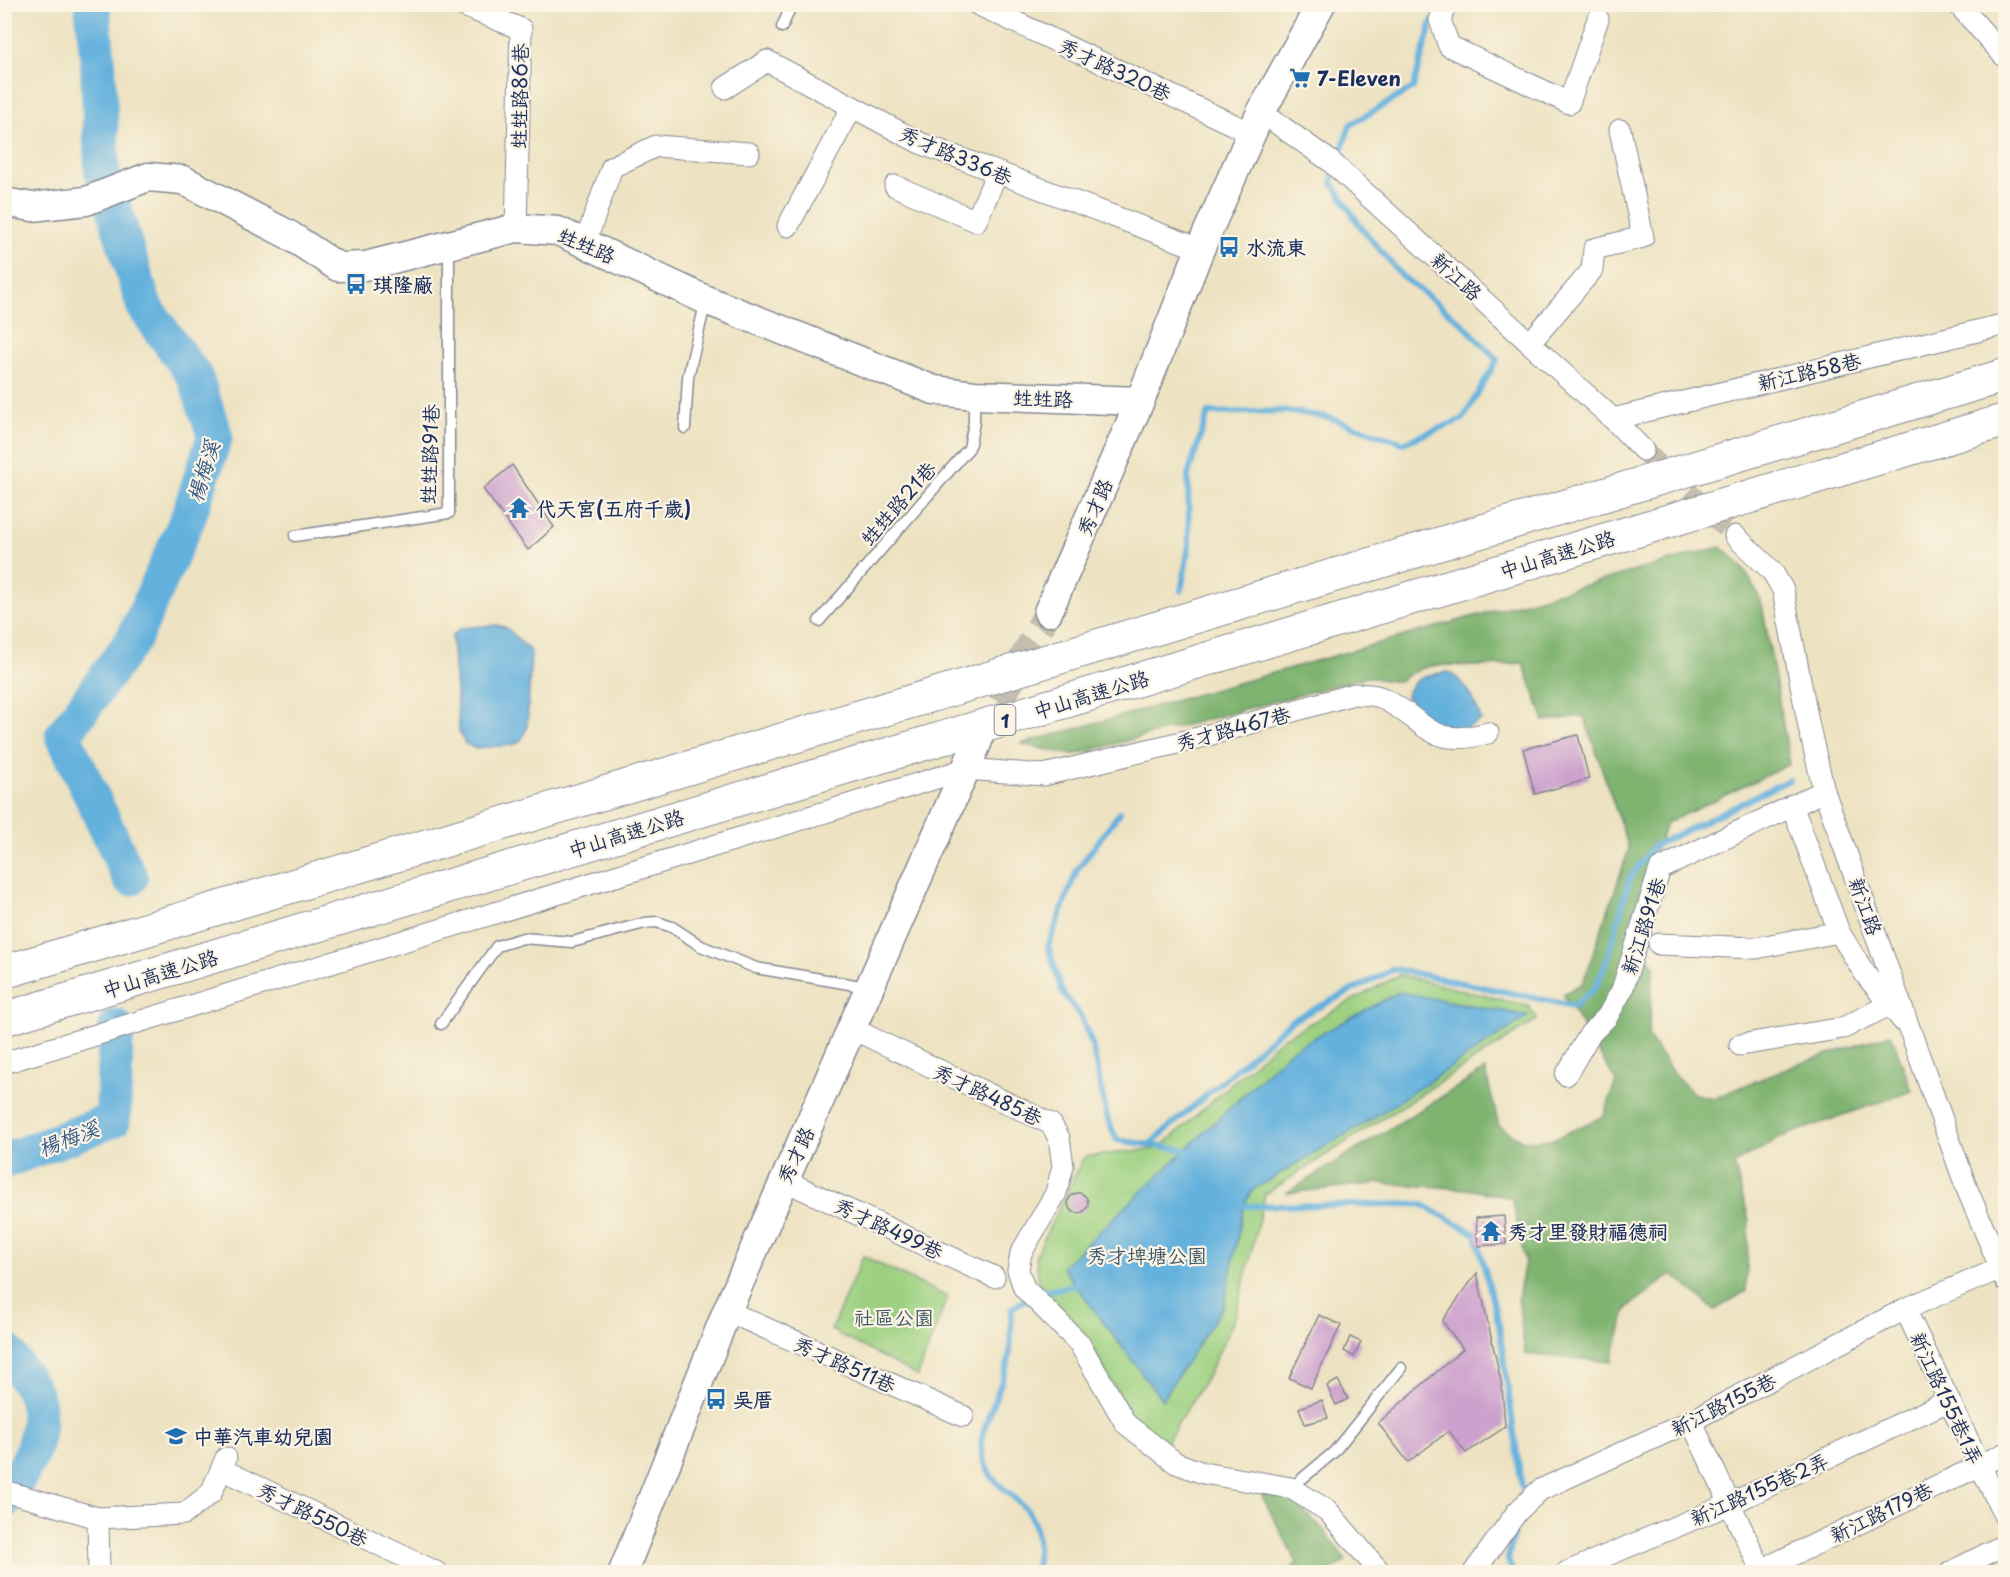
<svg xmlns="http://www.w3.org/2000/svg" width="2010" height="1577" font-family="'Playpen Sans','LXGW WenKai TC',sans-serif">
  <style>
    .green { fill: #9dd181; stroke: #5c8070; stroke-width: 1.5 }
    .forest { fill: #7eb36f; stroke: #4c7166; stroke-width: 1.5 }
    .water { fill: #64b1dd; stroke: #40709e; stroke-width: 1.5 }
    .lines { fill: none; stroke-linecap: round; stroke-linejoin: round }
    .stream { stroke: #64b1dd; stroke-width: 6 }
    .river { stroke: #64b1dd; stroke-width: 36 }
    .building { fill: #cda1cd }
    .street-tunnel { stroke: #c3bead; stroke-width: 21; stroke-dasharray: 21 10; stroke-linecap: butt }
    .secondary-tunnel { stroke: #c3bead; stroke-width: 28; stroke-dasharray: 28 14; stroke-linecap: butt }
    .lane-casing { stroke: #848890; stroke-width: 13 }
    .street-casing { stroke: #848890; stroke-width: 23 }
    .secondary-casing { stroke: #848890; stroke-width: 31 }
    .highway-casing { stroke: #848890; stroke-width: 35 }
    .lane { stroke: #fff; stroke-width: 10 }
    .street { stroke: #fff; stroke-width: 21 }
    .secondary { stroke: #fff; stroke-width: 28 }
    .highway { stroke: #fff; stroke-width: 33 }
    .labels { text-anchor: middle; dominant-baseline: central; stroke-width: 4.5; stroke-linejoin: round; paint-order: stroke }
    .shield { fill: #fcf5e5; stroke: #5e6a86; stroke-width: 1.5 }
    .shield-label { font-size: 18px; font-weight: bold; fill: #1b2f5e }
    .street-label { font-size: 20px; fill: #1b2f5e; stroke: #fcf5e5 }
    .poi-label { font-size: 20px; font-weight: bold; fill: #1b2f5e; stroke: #fcf5e5; text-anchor: start }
    .park-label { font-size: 20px; fill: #3c5867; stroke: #fcf5e5 }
    .water-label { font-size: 21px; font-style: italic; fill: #315684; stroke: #fcf5e5 }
  </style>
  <rect width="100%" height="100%" fill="#fcf5e5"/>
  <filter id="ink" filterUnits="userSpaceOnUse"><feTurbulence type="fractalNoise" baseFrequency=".0167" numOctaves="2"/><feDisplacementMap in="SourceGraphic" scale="12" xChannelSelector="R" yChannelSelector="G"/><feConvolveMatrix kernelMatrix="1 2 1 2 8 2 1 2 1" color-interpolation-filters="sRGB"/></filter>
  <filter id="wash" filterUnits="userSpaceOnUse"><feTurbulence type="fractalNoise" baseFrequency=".008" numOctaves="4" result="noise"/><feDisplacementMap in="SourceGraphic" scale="24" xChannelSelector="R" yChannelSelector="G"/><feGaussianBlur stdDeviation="1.35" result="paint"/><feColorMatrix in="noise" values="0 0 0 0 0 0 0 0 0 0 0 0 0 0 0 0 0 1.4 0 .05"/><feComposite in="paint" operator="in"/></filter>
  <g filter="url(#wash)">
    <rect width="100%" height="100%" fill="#ede2c1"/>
    <!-- green -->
    <g class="green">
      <path d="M1399,975L1528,1006L1538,1019L1265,1194L1236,1315L1208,1375L1164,1446L1138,1426L1086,1338L1039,1283L1036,1255L1084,1157L1160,1148L1281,1039Z"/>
      <path d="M863,1256L947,1297L918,1376L831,1330Z"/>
    </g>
    <!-- forest -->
    <g class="forest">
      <path d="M1720,547C1742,562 1752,580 1762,604L1790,764L1667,823L1648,869L1625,937L1654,964L1648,1036L1673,1073L1694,1094L1714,1098L1793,1066L1891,1034L1912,1091L1784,1136L1734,1164L1749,1220L1746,1291L1715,1310L1672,1274L1627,1308L1611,1362L1525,1354L1518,1298L1525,1262L1512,1198L1467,1189L1380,1183L1286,1193L1485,1070L1499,1126L1523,1141L1551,1140L1604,1116L1616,1081L1563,994L1583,983L1629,849L1584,716L1544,721L1523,663C1509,664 1495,666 1481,666C1447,667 1427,658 1398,682L1367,677L1073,755L1021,744Z"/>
      <path d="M1261,1494L1290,1499L1323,1529L1346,1560L1330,1572H1288L1297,1563Z"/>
    </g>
    <!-- water -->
    <g class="water">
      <path d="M497,625L507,628L531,652L527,728L521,740L513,745L475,748L465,744L459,731L452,636L461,628Z"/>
      <path d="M1449,672C1467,684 1474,700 1481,720C1456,741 1421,719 1406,696C1414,675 1429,675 1449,672Z"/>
      <path d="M1399,992L1529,1016L1373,1118L1251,1191L1244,1206L1224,1305L1162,1400L1062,1267L1291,1050Z"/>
    </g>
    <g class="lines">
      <!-- stream -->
      <g class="stream">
        <path d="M1338,162L1350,125L1413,88L1432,21"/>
        <path d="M1181,591L1189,546L1188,475L1208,413L1287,411L1327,417L1403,443L1463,419L1497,360L1462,323L1402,276L1360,226L1332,182L1335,171"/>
        <path d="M1120,812L1077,870L1048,946L1062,992L1080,1015L1092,1044L1107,1118L1117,1140L1186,1150L1190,1154"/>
        <path d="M1149,1145L1291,1021L1394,969L1574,1006L1596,987L1608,957L1630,877L1654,846L1789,780"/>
        <path d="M1239,1200L1245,1206L1421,1204L1476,1234L1499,1325L1522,1488"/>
        <path d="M1037,1293L1075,1285L1081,1280"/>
        <path d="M1028,1298L1012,1308C1011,1325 1012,1346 1008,1363C1004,1379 980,1432 981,1445C986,1484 1001,1483 1024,1507C1040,1523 1038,1552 1036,1572"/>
        <path d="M1512,1572L1508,1559L1513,1536"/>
      </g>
      <!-- river -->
      <g class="river">
        <path d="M92,4L98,63L102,170L144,306L195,377L215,436L188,518L133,640L63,735L130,878"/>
        <path d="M4,1161L113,1120L116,1027"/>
        <path d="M4,1348C13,1361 33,1385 36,1399C46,1437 24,1471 4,1502"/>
      </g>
    </g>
    <g id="blocks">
      <!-- building -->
      <g class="building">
        <path d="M512,465L554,527L528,550L483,489Z"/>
        <path d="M1578,735L1589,779L1535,794L1523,749Z"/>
        <circle cx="1078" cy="1203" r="10"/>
        <path d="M1504,1216L1506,1244L1478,1246L1476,1218Z"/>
        <path d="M1477,1273L1502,1386L1505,1427L1466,1453L1449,1431L1408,1462L1378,1423L1463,1349L1442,1321Z"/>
        <path d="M1319,1315L1341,1325L1311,1388L1289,1378Z"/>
        <path d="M1350,1337L1361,1342L1354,1357L1344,1351Z"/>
        <path d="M1338,1380L1348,1399L1336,1405L1327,1386Z"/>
        <path d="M1322,1400L1328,1418L1305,1424L1299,1408Z"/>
      </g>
    </g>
  </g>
  <g filter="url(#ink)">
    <use href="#blocks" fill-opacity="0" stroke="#848890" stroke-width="1.5"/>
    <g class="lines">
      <!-- street-tunnel -->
      <path class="street-tunnel" d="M1643,450L1735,536"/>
      <!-- secondary-tunnel -->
      <path class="secondary-tunnel" d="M979,739L1048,612"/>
      <defs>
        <g id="lane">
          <path d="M782,27L792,4"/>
          <path d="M685,428L688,377L706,300"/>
          <path d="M295,536L449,513V246"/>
          <path d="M819,621L969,448L974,422V396"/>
          <path d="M441,1024L497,946L523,938L572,942L645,923L657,922L672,927L701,946L756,968L867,987"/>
          <path d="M1291,1488L1334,1452L1401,1368"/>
        </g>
        <g id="street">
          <path d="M459,4L521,29L516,228"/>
          <path d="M977,4L1253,134"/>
          <path d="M1446,4L1440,20L1449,46L1569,103L1598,19"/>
          <path d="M1958,4L2006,58"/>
          <path d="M725,88L767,61L920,143L1200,249"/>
          <path d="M1261,112L1330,161L1613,419L1643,450"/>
          <path d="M895,186L976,221L997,173"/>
          <path d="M788,226L852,107"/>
          <path d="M585,243L612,167L656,146L749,153"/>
          <path d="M1530,343L1592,270L1594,249L1643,237L1620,130"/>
          <path d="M1613,419L2006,324"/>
          <path d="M1735,536L1772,571L1783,590L1809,727L1824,791L1967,1189L2006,1281"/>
          <path d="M1792,805L1839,932L1865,974L1903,1021"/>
          <path d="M1659,944L1756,948L1839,932"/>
          <path d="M853,1029L1051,1124L1059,1138L1063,1166L1056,1193L1021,1253L1018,1270L1024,1288L1079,1343L1126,1424L1176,1463L1203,1473L1291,1488L1328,1511L1380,1572"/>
          <path d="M1740,1045L1843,1028L1889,1005"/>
          <path d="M4,1063L966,769L1044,775L1198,738L1354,694C1363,695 1375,694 1382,698C1428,721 1428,749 1488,733"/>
          <path d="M1566,1075L1590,1034L1607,1017L1622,990L1660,869L1824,791"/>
          <path d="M783,1180L994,1277"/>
          <path d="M1905,1309L2006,1519"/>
          <path d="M727,1311L963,1416"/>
          <path d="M1691,1421L1762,1572"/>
          <path d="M223,1470L436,1572"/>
          <path d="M8,1492L98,1518L184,1514L211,1493L226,1458"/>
          <path d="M98,1518L99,1572"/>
          <path d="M1474,1572L1517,1512L1540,1490L1691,1421L1905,1309L1999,1269"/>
          <path d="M1567,1572L1730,1504L1948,1401"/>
          <path d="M1757,1572L2006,1453"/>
          <path d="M1951,1572L2006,1544"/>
        </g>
        <g id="secondary">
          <path d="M4,202L32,207L86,201L148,177L183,180L289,235L338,267L365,266L516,228L558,231L706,300L934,390L974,395L1140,401"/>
          <path d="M1048,612L1140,401L1200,249L1261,112L1321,4"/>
          <path d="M623,1572L727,1311L978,741"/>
        </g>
        <g id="highway">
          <path d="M4,972L2006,375"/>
          <path d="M4,1019L2006,420"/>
        </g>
      </defs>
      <!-- lane casing -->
      <use href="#lane" class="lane-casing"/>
      <!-- street casing -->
      <use href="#street" class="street-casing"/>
      <!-- secondary casing -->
      <use href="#secondary" class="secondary-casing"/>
      <!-- highway casing -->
      <use href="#highway" class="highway-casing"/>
      <!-- lane -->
      <use href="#lane" class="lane"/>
      <!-- street -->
      <use href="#street" class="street"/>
      <!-- secondary -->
      <use href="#secondary" class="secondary"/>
      <!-- highway -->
      <use href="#highway" class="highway"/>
    </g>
  </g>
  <!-- icons -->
  <defs>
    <symbol id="supermarket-bare" viewBox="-9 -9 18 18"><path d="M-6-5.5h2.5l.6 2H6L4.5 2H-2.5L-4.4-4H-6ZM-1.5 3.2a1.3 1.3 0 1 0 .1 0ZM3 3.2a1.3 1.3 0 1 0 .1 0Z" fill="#1f6fb2" stroke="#fcf5e5" stroke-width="2.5" paint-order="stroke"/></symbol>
    <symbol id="bus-bare" viewBox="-9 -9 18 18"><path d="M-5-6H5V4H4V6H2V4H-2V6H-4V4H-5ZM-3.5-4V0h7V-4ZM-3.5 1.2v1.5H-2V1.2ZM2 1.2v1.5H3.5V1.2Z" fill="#1f6fb2" stroke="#fcf5e5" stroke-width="2.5" paint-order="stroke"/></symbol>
    <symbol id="temple-bare" viewBox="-9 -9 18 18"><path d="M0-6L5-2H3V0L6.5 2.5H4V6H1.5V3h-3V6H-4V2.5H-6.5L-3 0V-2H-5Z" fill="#1f6fb2" stroke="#fcf5e5" stroke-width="2.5" paint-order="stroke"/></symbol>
    <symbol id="school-bare" viewBox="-9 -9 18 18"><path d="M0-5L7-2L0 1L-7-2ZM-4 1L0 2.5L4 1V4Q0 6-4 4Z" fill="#1f6fb2" stroke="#fcf5e5" stroke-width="2.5" paint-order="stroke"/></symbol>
  </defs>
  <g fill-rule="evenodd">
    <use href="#supermarket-bare" x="1285" y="63" width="30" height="30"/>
    <use href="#bus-bare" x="1214" y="232" width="30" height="30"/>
    <use href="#bus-bare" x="341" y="269" width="30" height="30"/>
    <use href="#temple-bare" x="504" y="493" width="30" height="30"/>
    <use href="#temple-bare" x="1476" y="1216" width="30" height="30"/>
    <use href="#bus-bare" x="701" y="1384" width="30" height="30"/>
    <use href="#school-bare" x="161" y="1421" width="30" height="30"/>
  </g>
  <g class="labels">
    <!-- shield labels -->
    <rect class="shield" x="994.5" y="705" width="21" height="30" rx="4.5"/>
    <g class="shield-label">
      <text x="1005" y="720">1</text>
    </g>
    <!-- street labels -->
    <g class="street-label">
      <text transform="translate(1115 69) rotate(25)">秀才路320巷</text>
      <text transform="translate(519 96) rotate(-89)">甡甡路86巷</text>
      <text transform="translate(956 155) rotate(23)">秀才路336巷</text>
      <text transform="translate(587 245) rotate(23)">甡甡路</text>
      <text transform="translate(1457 276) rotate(42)">新江路</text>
      <text transform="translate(1809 371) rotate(-13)">新江路58巷</text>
      <text transform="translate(1043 398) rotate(2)">甡甡路</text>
      <text transform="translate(429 454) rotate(-88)">甡甡路91巷</text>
      <text transform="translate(898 503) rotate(-49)">甡甡路21巷</text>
      <text transform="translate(1094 507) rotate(-67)">秀才路</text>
      <text transform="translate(1557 554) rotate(-17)">中山高速公路</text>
      <text transform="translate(1091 694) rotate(-17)">中山高速公路</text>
      <text transform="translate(1233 728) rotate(-15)">秀才路467巷</text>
      <text transform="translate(626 833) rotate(-17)">中山高速公路</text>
      <text transform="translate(1866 906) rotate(70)">新江路</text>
      <text transform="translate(1643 926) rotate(-72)">新江路91巷</text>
      <text transform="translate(160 973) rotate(-17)">中山高速公路</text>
      <text transform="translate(988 1094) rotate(25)">秀才路485巷</text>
      <text transform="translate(795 1155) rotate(-65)">秀才路</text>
      <text transform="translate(889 1228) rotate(25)">秀才路499巷</text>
      <text transform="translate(845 1364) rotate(24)">秀才路511巷</text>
      <text transform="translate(1947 1398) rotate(65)">新江路155巷1弄</text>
      <text transform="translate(1723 1404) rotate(-27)">新江路155巷</text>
      <text transform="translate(1759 1489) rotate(-24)">新江路155巷2弄</text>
      <text transform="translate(1881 1512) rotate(-26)">新江路179巷</text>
      <text transform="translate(313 1514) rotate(26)">秀才路550巷</text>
    </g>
    <!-- poi labels -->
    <g class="poi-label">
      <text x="1317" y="78">7-Eleven</text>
      <text x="1246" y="247">水流東</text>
      <text x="373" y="284">琪隆廠</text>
      <text x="536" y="508">代天宮(五府千歲)</text>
      <text x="1508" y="1231">秀才里發財福德祠</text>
      <text x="733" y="1399">吳厝</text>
      <text x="193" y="1436">中華汽車幼兒園</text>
    </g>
    <!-- park labels -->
    <g class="park-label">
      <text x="1147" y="1255">秀才埤塘公園</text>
      <text x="894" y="1317">社區公園</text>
    </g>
    <!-- water labels -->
    <g class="water-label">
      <text transform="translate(202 471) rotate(-73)">楊梅溪</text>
      <text transform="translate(68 1137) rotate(-21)">楊梅溪</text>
    </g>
  </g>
  <!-- margin -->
  <rect width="2010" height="1577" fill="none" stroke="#fcf5e5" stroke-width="24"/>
</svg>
